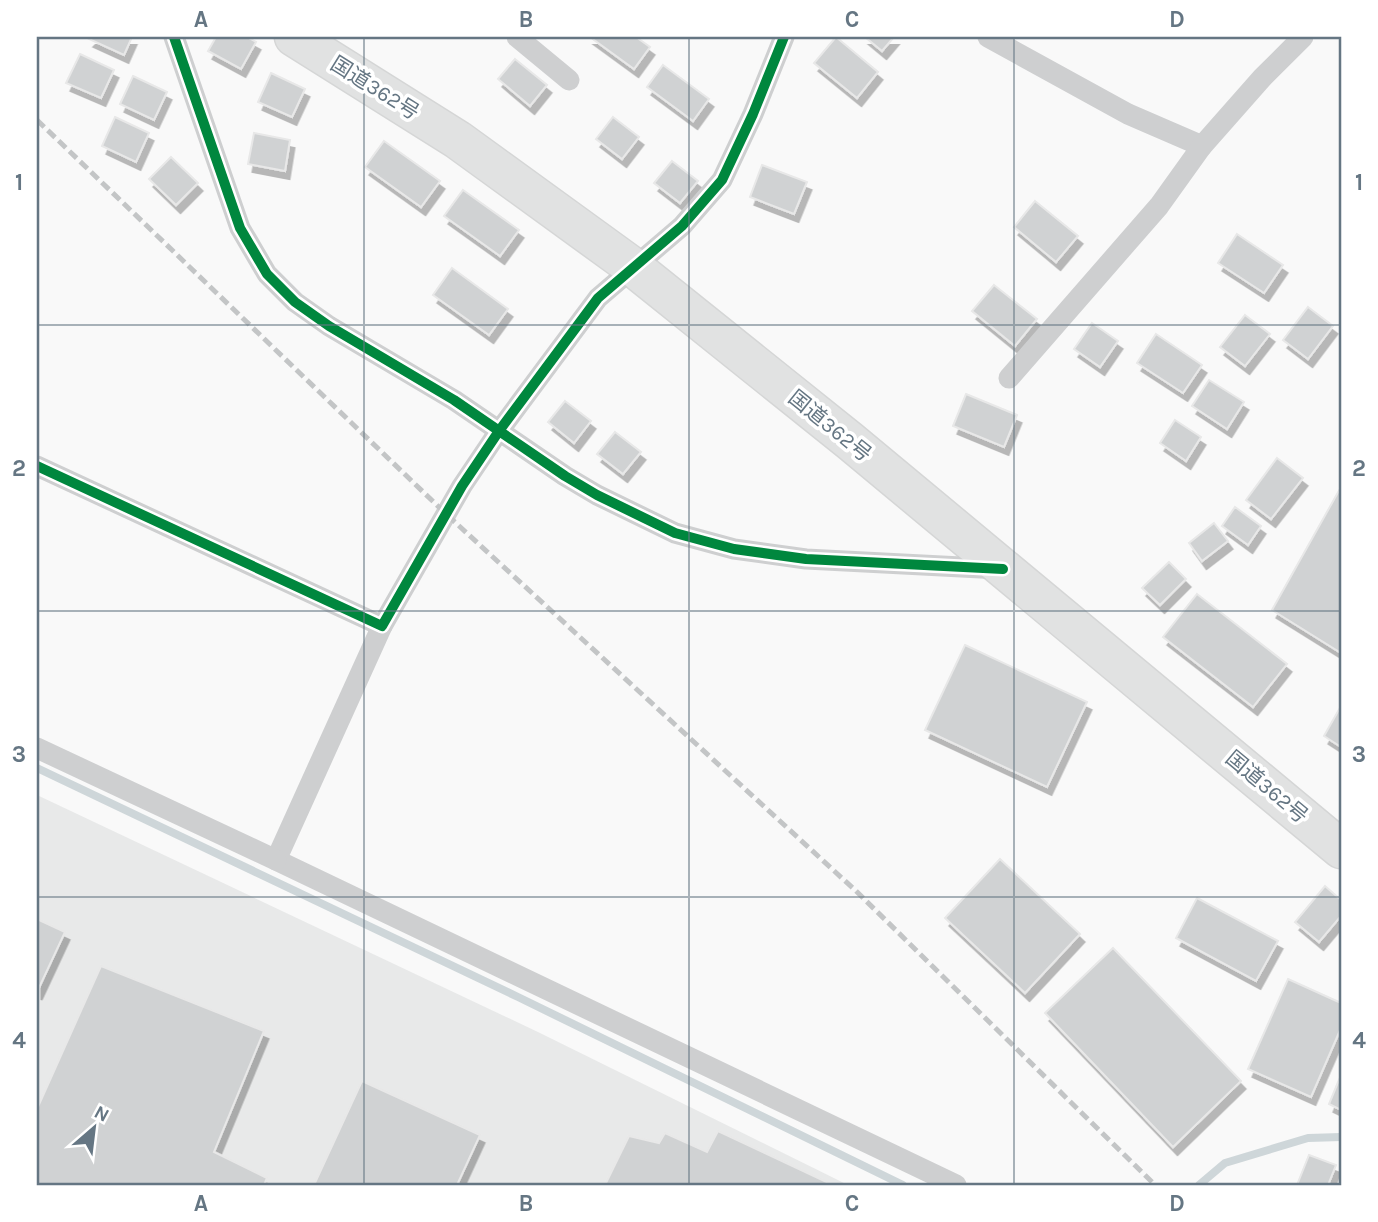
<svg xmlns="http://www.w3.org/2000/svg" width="1378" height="1222" font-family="Karla,'Noto Sans JP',sans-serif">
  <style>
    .built { fill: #e8e9e9 }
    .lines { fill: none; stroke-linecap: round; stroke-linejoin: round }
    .stream { stroke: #ced6d9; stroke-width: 8 }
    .building { fill: #d0d2d3; stroke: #e8e8e8; stroke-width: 2; filter: url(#shadow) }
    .highway-casing { stroke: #d5d6d6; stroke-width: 41 }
    .street { stroke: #cecfd0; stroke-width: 21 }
    .highway { stroke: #e1e2e2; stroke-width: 38 }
    .rail { stroke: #c3c5c6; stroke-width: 5; stroke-dasharray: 10 5; stroke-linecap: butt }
    .cycleway-casing { stroke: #fff; stroke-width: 15 }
    .cycleway { stroke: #00873e; stroke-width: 10 }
    .grid { fill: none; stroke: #657683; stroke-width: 2; stroke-opacity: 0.55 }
    .labels { text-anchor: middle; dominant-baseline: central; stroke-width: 7; stroke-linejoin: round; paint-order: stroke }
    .street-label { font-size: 21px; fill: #657683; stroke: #fff }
    .neatline { fill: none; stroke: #657683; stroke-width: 2.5 }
    .grid-label { font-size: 23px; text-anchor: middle; font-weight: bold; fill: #657683 }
  </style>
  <defs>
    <filter id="shadow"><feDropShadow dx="4.5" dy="8" stdDeviation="0" flood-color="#0004"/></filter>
  </defs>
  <rect width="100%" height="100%" fill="#f9f9f9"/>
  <!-- built -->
  <path class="built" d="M37,795L540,1033L848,1185H37Z"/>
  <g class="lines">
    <!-- stream -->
    <g class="stream">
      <path d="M37,768L518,997L903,1185"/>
      <path d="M1199,1185L1225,1163L1308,1138L1341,1137"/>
    </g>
  </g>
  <!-- building -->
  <g class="building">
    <path d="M91,37H132L124,55L89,39Z"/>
    <path d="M216,37H247L256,42L241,69L208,51Z"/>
    <path d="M590,37H636L650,47L634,69Z"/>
    <path d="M836,37L878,72L857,98L814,63Z"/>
    <path d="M865,37H894L882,51Z"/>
    <path d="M80,54L114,70L101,98L66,83Z"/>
    <path d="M515,59L547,85L530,106L498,79Z"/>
    <path d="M663,65L709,99L693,121L647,87Z"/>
    <path d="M271,73L305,89L292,117L258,102Z"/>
    <path d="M133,76L167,92L154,120L120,104Z"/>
    <path d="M115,117L149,133L136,162L102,146Z"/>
    <path d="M613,117L639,137L622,159L596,139Z"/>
    <path d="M254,133L290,140L285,171L248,164Z"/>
    <path d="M384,141L440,181L421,207L365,167Z"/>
    <path d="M171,157L198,183L176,205L149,179Z"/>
    <path d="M672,161L698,181L680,203L654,183Z"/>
    <path d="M762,165L807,182L794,214L750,197Z"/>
    <path d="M463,190L519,230L500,256L444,216Z"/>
    <path d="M1035,201L1078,236L1056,262L1014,227Z"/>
    <path d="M1237,234L1283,265L1264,293L1218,263Z"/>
    <path d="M452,268L508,309L489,335L433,295Z"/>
    <path d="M994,285L1037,319L1015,346L972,311Z"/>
    <path d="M1308,307L1333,326L1308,359L1283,340Z"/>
    <path d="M1245,315L1270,334L1245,366L1220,347Z"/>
    <path d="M1092,323L1118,341L1100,367L1074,349Z"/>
    <path d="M1156,334L1202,365L1183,393L1137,363Z"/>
    <path d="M1209,380L1244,402L1227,429L1192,406Z"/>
    <path d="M966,394L1017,415L1004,447L953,426Z"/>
    <path d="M565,401L591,421L574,443L548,422Z"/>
    <path d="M1175,420L1201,437L1186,461L1160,443Z"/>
    <path d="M615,432L641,452L623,474L597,454Z"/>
    <path d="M1277,458L1303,478L1271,519L1246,500Z"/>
    <path d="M1341,487V653L1272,610Z"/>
    <path d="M1235,507L1261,526L1248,545L1222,526Z"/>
    <path d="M1214,523L1228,541L1202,561L1189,543Z"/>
    <path d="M1169,562L1186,579L1160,605L1142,588Z"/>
    <path d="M1197,594L1287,664L1253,707L1163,637Z"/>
    <path d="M965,645L1087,702L1047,787L925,730Z"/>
    <path d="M1341,706V747L1324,736Z"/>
    <path d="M1000,859L1080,934L1025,993L945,918Z"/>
    <path d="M1325,886L1341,900V916L1319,942L1295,922Z"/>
    <path d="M1197,898L1278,941L1256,981L1176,938Z"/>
    <path d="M37,919L65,932L37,992Z"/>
    <path d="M1113,948L1241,1081L1173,1147L1045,1013Z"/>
    <path d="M101,966L264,1031L214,1152L267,1178L264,1185H37V1109Z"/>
    <path d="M1288,979L1341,1003V1028L1311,1097L1248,1069Z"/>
    <path d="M1341,1075V1110L1329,1104Z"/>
    <path d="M362,1081L480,1135L457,1185H314Z"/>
    <path d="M718,1131L833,1185H605L629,1136L659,1143L665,1133L707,1152Z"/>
    <path d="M1309,1155L1336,1165L1328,1185H1297Z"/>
  </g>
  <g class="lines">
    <defs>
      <path id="highway" d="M294,37L458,140L633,267L850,441L1341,849"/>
    </defs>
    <!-- highway casing -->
    <use href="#highway" class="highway-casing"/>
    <!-- street -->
    <g class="street">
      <path d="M174,37L240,228L267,274L295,302L329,326L454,400L565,476L597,495L675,533L734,549L806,559L1000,569"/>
      <path d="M517,37L569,80"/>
      <path d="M988,37L1128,114L1202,146"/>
      <path d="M1009,378L1159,206L1202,146L1262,78L1303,37"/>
      <path d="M37,466L382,626L462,486L499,431L598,298L682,226L722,180L753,114L784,37"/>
      <path d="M382,626L276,860L956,1185"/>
      <path d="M37,748L276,860"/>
    </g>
    <!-- highway -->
    <use href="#highway" class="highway"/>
    <!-- rail -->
    <path class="rail" d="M37,120L445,513L856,891L1155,1185"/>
    <defs>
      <g id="cycleway">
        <path d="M174,37L240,228L267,274L295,302L329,326L454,400L565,476L597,495L675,533L734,549L806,559L1003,569"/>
        <path d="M37,466L382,626L462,486L499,431L598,298L682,226L722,180L753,114L784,37"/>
      </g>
    </defs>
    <!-- cycleway casing -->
    <use href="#cycleway" class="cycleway-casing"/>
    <!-- cycleway -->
    <use href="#cycleway" class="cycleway"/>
  </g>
  <!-- grid -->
  <path class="grid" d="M364,37V1185M689,37V1185M1014,37V1185M37,325H1341M37,611H1341M37,897H1341"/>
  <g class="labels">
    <!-- street labels -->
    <g class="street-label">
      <text transform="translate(375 88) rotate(32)">国道362号</text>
      <text transform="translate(830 426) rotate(39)">国道362号</text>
      <text transform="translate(1267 787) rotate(40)">国道362号</text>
    </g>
  </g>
  <!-- border -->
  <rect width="1378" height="1222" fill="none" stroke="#ffffff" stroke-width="77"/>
  <!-- north arrow -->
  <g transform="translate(94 1128) rotate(28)" stroke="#ffffff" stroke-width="5" paint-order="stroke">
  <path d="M0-5L12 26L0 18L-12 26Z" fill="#657683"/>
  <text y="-10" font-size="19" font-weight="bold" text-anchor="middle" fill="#657683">N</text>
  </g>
  <rect x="38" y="38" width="1302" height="1146" class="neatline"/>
  <g class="grid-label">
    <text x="201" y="27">A</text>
    <text x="526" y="27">B</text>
    <text x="852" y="27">C</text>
    <text x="1177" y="27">D</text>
    <text x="19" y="190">1</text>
    <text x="1359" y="190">1</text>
    <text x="19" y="476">2</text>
    <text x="1359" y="476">2</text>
    <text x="19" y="762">3</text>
    <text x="1359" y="762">3</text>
    <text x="19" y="1048">4</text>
    <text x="1359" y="1048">4</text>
    <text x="201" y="1211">A</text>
    <text x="526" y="1211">B</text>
    <text x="852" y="1211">C</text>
    <text x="1177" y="1211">D</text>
  </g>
</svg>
